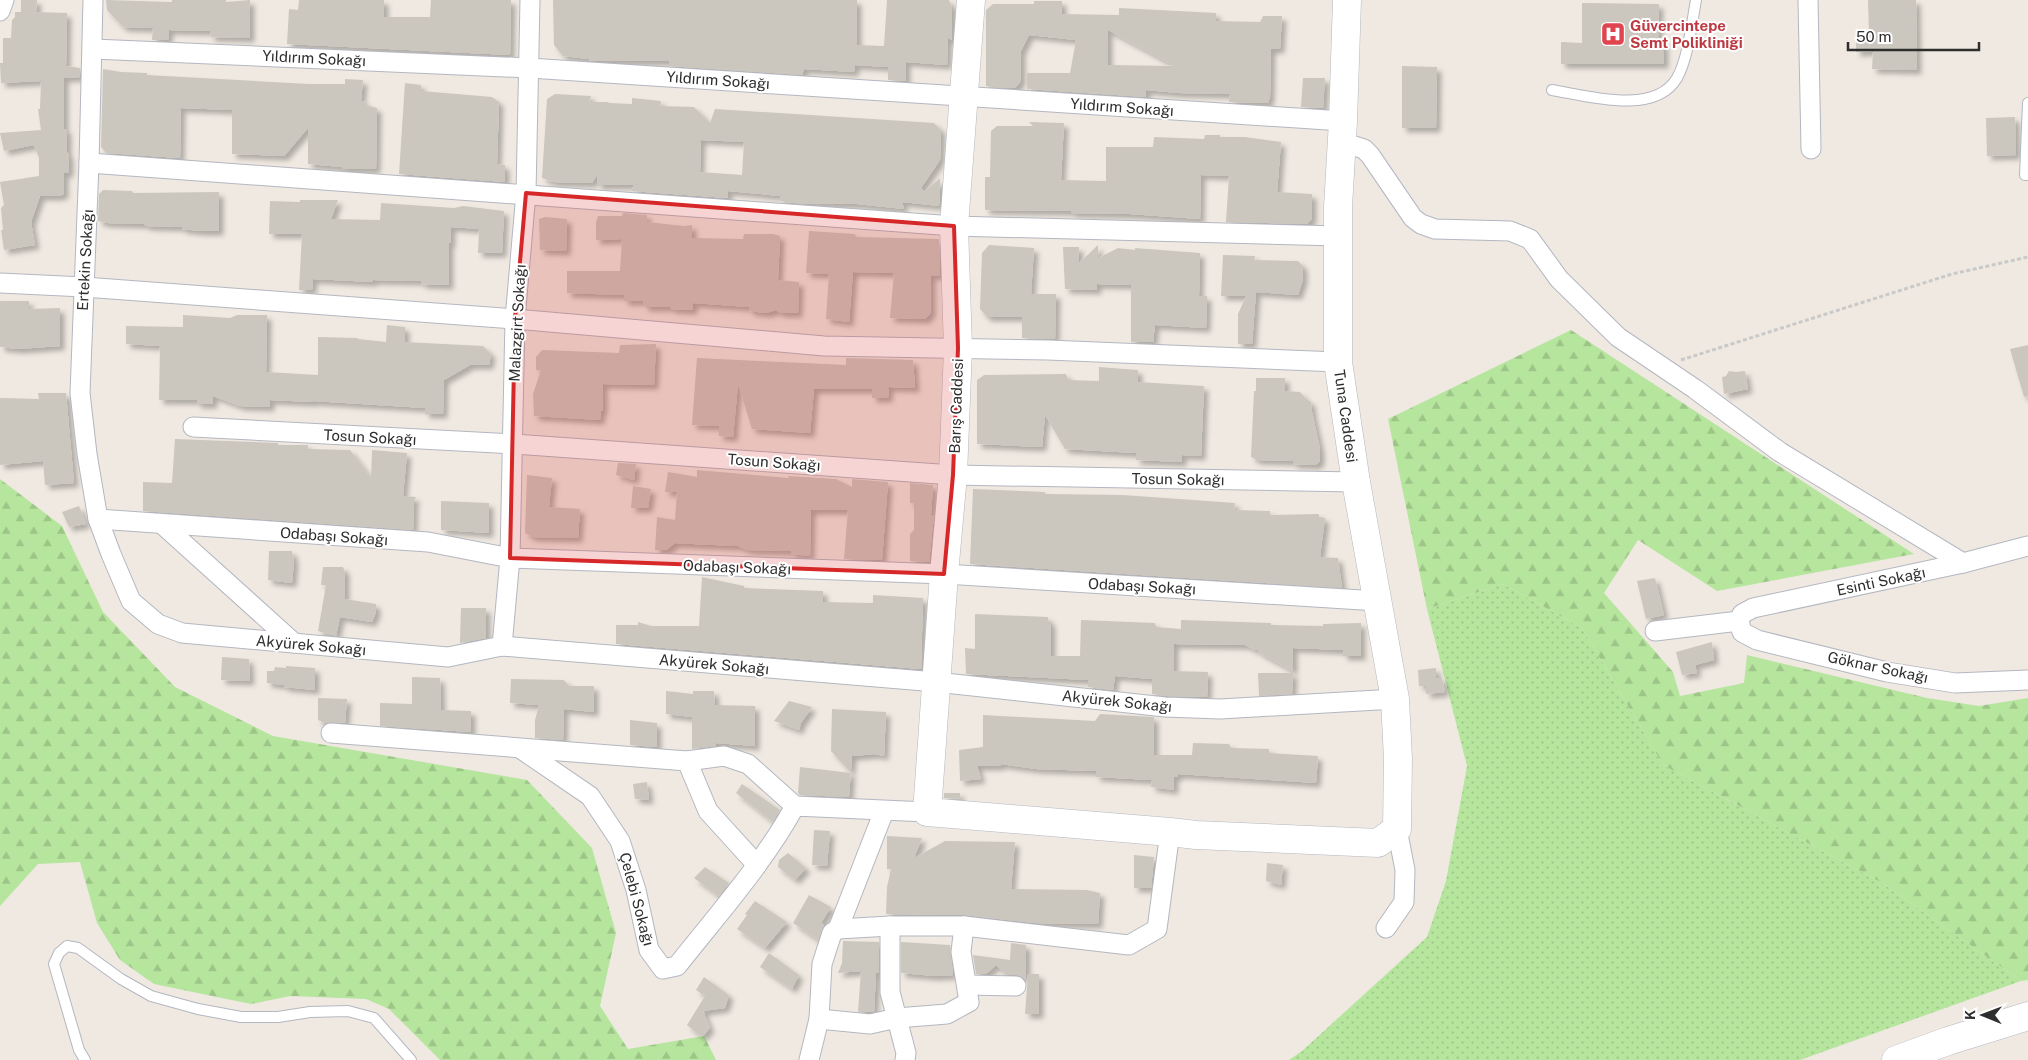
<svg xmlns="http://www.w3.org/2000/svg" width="2028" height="1060" font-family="'Public Sans',sans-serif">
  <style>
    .grass { fill: url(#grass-dots) }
    .forest { fill: url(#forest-firs) }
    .building { fill: #cbc7bf; fill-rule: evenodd; filter: url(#shadow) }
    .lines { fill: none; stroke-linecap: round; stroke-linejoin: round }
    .lane-casing { stroke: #b4b7c1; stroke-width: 12 }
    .street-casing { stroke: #b4b7c1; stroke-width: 21 }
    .secondary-casing { stroke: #b4b7c1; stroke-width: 29 }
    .path { stroke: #c9c9c9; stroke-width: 3; stroke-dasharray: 4 2.5; stroke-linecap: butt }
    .lane { stroke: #fff; stroke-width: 10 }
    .street { stroke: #fff; stroke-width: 19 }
    .secondary { stroke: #fff; stroke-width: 28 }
    .marked { fill: #d62828; fill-opacity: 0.2; stroke: #d62828; stroke-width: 4; stroke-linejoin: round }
    .labels { text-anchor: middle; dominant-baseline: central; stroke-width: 4; stroke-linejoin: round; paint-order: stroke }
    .health-label { font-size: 15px; font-weight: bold; fill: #be3a42; stroke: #fff; text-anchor: start }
    .street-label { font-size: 15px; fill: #2e2e2e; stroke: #fff }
  </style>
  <defs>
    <pattern id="grass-dots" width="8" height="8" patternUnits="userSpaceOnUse" patternTransform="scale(1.25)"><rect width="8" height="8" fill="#b6e59e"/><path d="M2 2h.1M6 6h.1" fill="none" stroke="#9dc588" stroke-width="1.8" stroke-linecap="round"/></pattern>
    <pattern id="forest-firs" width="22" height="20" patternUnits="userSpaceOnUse" patternTransform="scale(1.25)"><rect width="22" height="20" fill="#b6e59e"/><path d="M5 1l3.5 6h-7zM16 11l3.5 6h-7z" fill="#9dc588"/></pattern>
    <filter id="shadow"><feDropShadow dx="4.5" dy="4.5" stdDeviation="2.5" flood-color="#0004"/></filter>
  </defs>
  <rect width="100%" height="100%" fill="#efe9e1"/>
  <!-- grass -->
  <path class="grass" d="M1503,584L1582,628L1663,765L1884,884L2021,981L1800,1060H1289L1302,1051L1427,937L1446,881L1467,766L1427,609Z"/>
  <!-- forest -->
  <g class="forest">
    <path d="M1571,330L1914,554L1717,591L1638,540L1604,593L1673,672L1680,696L1744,683L1747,655L1927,698L1979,706L2028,698V980L2021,981L1884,884L1663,765L1582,628L1503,584L1427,609L1388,419Z"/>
    <path d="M0,479L62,526L103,612L175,687L273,736L527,780L592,848L616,933L600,1006L628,1049L704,1036L716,1060H440L389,1009L366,999L290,996L251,1004L154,984L120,960L97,923L80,862L38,864L0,906Z"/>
  </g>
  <!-- building -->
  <g class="building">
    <path d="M21,0H37L36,12L67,13L66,66L80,68V77L64,78V129H67V152L69,155V173H64V194L59,196H40L31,222L35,245L4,250L1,230H3L1,208L4,205L0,182L39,176V158L34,145L4,151L0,133L41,130L38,109H40L41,81L1,83L0,63H3V38H11L12,20L15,17V12H21Z"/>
    <path d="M106,0L172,2V0H226V2L250,0V38L211,37L210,31L169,30L168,40H152L153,28L123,27L107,10Z"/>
    <path d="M299,0H384V17H430L431,0H511L510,55L287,44L289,9L298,10Z"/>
    <path d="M553,0H857V45L884,46L887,0H949L952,7V40L948,38L947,65L906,62V81L888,80V67L855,65L854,72L804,69L802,75L669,66V61H589V59L563,56L554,45Z"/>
    <path d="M1868,0H1916L1917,70L1872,69L1873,51L1856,52V34H1869Z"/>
    <path d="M1034,1H1062V14L1119,15V8L1216,13V21L1260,22L1263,16H1282L1280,49H1271L1270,97L1268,103L1229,102L1230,94L1179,93L1146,90V97L1027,89V73H1070L1076,40L1029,35L1021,51V81L1015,88L992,87V85L991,87L986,86V10L993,4H1034ZM1108,30L1175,66L1108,65Z"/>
    <path d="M1582,3L1659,4L1658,43H1664V64H1561V42L1582,43Z"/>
    <path d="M1402,66L1437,67L1436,128H1402Z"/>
    <path d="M103,69L121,72L147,73V75L309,84H345V79L363,80L361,101L366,102V105L377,108L376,169H342V167L308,164V128L284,156L232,154V110L181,108L180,158L106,153L101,147Z"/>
    <path d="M1303,78H1325L1323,108L1301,107Z"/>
    <path d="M405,83L421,85V91L492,97L499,102L497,164L505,165V182L399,174Z"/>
    <path d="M555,94L591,96L589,102H608L609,103L632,104V98L661,101L660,106L694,107L710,123L715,109L934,123L941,130L940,160L921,188L924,192L940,178V203L938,204L940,206L902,202L904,209L857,204L793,203L780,201L781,196L728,191V198L631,191L634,185H597V175L592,183L553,182L542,178L547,99ZM701,140L744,142L742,175L700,172Z"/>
    <path d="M2015,117L2016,155L1987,156L1986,118Z"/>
    <path d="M1029,122L1064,123L1061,180L1106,181V147H1153L1154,137L1204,139L1205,135H1220V137H1245L1281,142L1277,192L1312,194V219L1307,224L1226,222L1229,176L1201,175L1200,219L1130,214L1071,213V211L985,210V177H990L991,131L997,126H1033Z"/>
    <path d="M103,190L132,191L133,193L219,192V231H200L182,229V227L146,226L144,224L107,223L98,221L99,194Z"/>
    <path d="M300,200H338L331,219L380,220L381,203L454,208L463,206L504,211L502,253H478L479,229L451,227V243H449V285L421,284L422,281L373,280V282L313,279L312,290H299L302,234H269L270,201L300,202Z"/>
    <path d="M623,213L647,215V222L684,226L692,225V238L743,239L744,234H773L780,236L778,280L799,282L798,313H781L776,310L766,313L749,311V307L693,303V310L671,309L670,307H645L643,301H624V295L567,293V271H620L622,239L596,240V222L598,216H622Z"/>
    <path d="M545,217L567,219L566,251L540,250L539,219Z"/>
    <path d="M809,231L855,234L856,237L939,239L940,276L931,275V312L929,315L925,319L890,318L894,273L853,272L849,322L826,319L829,274L806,273Z"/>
    <path d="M989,245L1034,248L1031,294H1056L1055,339L1022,338V317H987L980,309L982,253Z"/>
    <path d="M1098,245V258L1118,248L1135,250V248L1200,253L1199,296H1207L1206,328L1155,325L1153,342H1131V285L1097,284V290L1065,289L1063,247H1079L1078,264Z"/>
    <path d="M1223,255L1255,256L1254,260L1298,261L1303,266V279L1298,295L1256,292L1252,344H1238V314L1246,296H1221Z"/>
    <path d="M0,301H29V309L60,308V346L18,349L0,347Z"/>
    <path d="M183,315L230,318L237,315H267L266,372L318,375V337L357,338L358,339L386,342L387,325L405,327V342L483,346L491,354L489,365H470L444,380L443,414H425V408L313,401V402L270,400V407L240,406L213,396V404H197V400H159L160,346L126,344V326L183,327Z"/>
    <path d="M656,344L654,385L603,384V410L601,411L600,420L534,416L533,394L541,370H536V357L542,350L619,353L620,345Z"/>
    <path d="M2028,345V396L2024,397L2010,349Z"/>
    <path d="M697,358L846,365V358L913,360L915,388L889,387L888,398H872V389H814L810,433L752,429L738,384L733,437L719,436V426L692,425Z"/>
    <path d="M1099,367L1138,370V382L1204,386L1201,456L1182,455V462L1136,460V453L1065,449L1045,415L1042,447L977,444V380L984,375L1066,374L1068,380L1099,381Z"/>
    <path d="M1729,371L1736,372L1745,371L1748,389L1724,394L1722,377L1726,376Z"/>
    <path d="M1256,378H1285V391L1300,392L1306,399L1311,402L1312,412L1320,449V461L1316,465L1293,464V461L1257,460L1251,457L1254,391H1256Z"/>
    <path d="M38,393H66L74,483L45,485L43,461L0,465V398L39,399Z"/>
    <path d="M175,439L278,443V445H308V449L350,450L371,478L372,450L407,453L403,496L416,497L414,501L413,530L143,511V482L172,483Z"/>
    <path d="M618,463L636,464L634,480L616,475Z"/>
    <path d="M697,470L789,478L788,476L836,479L852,487V479L888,482L882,560L844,559L848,510H811L810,556L791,554V551L748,550L738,546L693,544L675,543L666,550H655L657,517L675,520L677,492H665L668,472L697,477Z"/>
    <path d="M527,475L552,478L549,507L580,509L578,538L533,537L525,533Z"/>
    <path d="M910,483L933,485L931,515H934L929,562L910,561V534L914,530V503H910Z"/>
    <path d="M633,486L651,489L648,508H631Z"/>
    <path d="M973,489L1045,492V494L1123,495L1235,503L1234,510L1270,511V515L1319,514V517L1325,518L1320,557L1338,558L1342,588L970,564Z"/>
    <path d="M441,501L489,503V533L441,530Z"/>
    <path d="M79,506L86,524L69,527L62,512Z"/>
    <path d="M269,551H292L294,561L292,583L268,580Z"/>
    <path d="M323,567H343L345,572V599L376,604V612L372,622L340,617L336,636L318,631L326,585H321Z"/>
    <path d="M702,577L744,586V588L823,591V602L873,603V595L923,598L921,669L616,644V625H638V622L651,626H699Z"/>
    <path d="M1655,578L1664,615L1646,619L1637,581Z"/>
    <path d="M461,608H486V638L460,643Z"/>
    <path d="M975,614L1048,617V621L1051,622V656H1080L1081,620L1155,623L1156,627L1181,629V620L1271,623V625L1323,626V624L1361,623V656H1343V650L1293,648V671L1258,652V649L1255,650L1245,645L1174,644V671L1208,672L1207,697L1166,696L1152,694V679L1115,676L1113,690L1088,687V680L966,674L965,648L975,649Z"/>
    <path d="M1712,642L1714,660L1695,665L1697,673L1682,675L1676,652Z"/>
    <path d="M222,657L249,659L250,681L221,680Z"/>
    <path d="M286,666L315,668V690L284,687V685L267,683V671H274L275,667L286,668Z"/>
    <path d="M1436,668V678H1442L1445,692L1426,694V686H1419L1418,670Z"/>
    <path d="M1258,673H1293L1292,694L1259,696Z"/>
    <path d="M412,677L440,678L441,710L471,711V732L380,726V703L412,704Z"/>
    <path d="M511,679L564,680L569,686H594V712L564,709L563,740L535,738V720L539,705L510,703Z"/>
    <path d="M666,691L693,694V691H714L715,705L755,706V746L716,743V746L692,749V717L666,714Z"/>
    <path d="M318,698L347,699L345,723L332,722L325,723L318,720Z"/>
    <path d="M789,701L812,707L801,723L799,730L774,721Z"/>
    <path d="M832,709L886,712L884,756L875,754L852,756L849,797L800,795L798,793L800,767L851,773L831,751Z"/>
    <path d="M1100,714L1154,717V755H1192L1193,743L1229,744L1231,748L1269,749V753L1318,756L1316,783L1178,774V776L1174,777V790L1151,787L1152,780L1096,777V771L1036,769L1001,764L1000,766H977L981,779L960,781L959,750L983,747V715L1095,721Z"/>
    <path d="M630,720L657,723V747L630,745Z"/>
    <path d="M647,782L649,800L635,799L633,784Z"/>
    <path d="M742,784L780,810L773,822L736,793Z"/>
    <path d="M944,793H960V799L944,798Z"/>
    <path d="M814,830L830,831L827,866L812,865Z"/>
    <path d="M887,836L922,838L914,858L945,841L1015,842L1011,889L1087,890L1100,893L1098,924L1034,923L964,915L886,914L887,887L891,869H887Z"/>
    <path d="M788,853L806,868L795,880L778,867L779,860Z"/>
    <path d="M1134,855L1154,857L1151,888H1134Z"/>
    <path d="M1267,863L1283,865L1281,885L1266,881Z"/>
    <path d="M705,867L729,883L719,896L694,878Z"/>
    <path d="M809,895L831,907L821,923L824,925L818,940L793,923Z"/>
    <path d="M755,901L787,922L765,948L737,929L747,915L745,914Z"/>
    <path d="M843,941L879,942V973H876L874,1012H858L861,971L838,973L842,963Z"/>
    <path d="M901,942L950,945L953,975L934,976L901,973Z"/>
    <path d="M1011,943L1026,945V979L1017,975H1006L996,965L986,974H976L973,955L1010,960Z"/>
    <path d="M769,953L799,975L792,989L760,967Z"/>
    <path d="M1028,974H1039V1014H1025Z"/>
    <path d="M704,977L729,995L725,1008L703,1011L710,1028L702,1037L687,1025L705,996L696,990Z"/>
  </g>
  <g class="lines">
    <defs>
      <g id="lane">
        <path d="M1552,90C1587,96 1655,116 1677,78C1688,59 1692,22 1696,0"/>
        <path d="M2028,103L2025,175H2028"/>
        <path d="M85,1060L79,1050L54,964L59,953L67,946L78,948L121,979L151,996L198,1009L241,1017H278L310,1012L348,1011L374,1018L411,1060"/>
      </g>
      <g id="street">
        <path d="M93,0L89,163L80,393L87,454L98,519L111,554L131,601L158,624L182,633L448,657L502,646L936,682L1165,707L1220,709L1395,699"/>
        <path d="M1808,0L1811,149"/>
        <path d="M0,11L4,0"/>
        <path d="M93,49L529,68L1343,121"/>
        <path d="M1342,142L1364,149L1370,155L1413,218L1421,224L1435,229L1510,231L1530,239L1559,279L1618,337L1695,389L1780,452L1963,563"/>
        <path d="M89,163L954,226L1339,236"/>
        <path d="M0,283L84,287L515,319L824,346L1048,350L1338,362"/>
        <path d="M193,427L514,444L953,475L1356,482"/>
        <path d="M98,519L428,542L510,558L944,574L1378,601"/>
        <path d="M162,524L294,643"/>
        <path d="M1739,621L1742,632L1757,640L1887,672L1955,683L2028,680"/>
        <path d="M1739,621L1742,614L1753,608L1963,563L2028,546"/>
        <path d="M1655,631L1739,621"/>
        <path d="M502,646L510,558L515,319L526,193L530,0"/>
        <path d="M331,733L687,761L724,756L748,764L795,806"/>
        <path d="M521,749L590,796L620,841L636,890L649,950L663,969L677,966C718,914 763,864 795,806L927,812"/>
        <path d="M687,761L708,811L757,865"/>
        <path d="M890,926V992L906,1053L905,1060"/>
        <path d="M1386,928L1404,902L1405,870L1397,829"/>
        <path d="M838,929L890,926H964L1129,945L1157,929L1170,832"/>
        <path d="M967,985L1016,986"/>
        <path d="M819,1019L870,1024L897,1018L947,1014L969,1002L961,952L964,926"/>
        <path d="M809,1060L819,1019L822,964L832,933L838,929L884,811"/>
      </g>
      <g id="secondary">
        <path d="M971,0L954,226L958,348L953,475L944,574L927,812L1170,832L1196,835L1378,843L1397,829L1398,759L1395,699L1356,482L1338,362V207L1343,121L1347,0"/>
        <path d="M1896,1060L1948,1041L2028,1016"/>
      </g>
    </defs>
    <!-- lane casing -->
    <use href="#lane" class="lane-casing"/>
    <!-- street casing -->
    <use href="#street" class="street-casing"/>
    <!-- secondary casing -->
    <use href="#secondary" class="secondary-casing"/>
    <!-- path -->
    <path class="path" d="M1681,360L1952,274L2028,257"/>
    <!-- lane -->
    <use href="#lane" class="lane"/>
    <!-- street -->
    <use href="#street" class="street"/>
    <!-- secondary -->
    <use href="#secondary" class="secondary"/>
  </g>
  <!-- marked area -->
  <path class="marked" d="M526,193L954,226L958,348L953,475L944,574L510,558L515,319Z"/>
  <!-- icons -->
  <defs>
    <symbol id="hospital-square" viewBox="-11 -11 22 22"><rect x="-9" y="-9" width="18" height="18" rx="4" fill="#e0444e" stroke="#fff"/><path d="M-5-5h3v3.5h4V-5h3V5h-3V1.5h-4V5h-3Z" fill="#fff"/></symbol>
  </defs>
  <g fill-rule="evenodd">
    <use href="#hospital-square" x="1599" y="20" width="28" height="28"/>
  </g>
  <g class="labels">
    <!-- health labels -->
    <g class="health-label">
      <text x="1630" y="25">Güvercintepe<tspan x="1630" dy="17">Semt Polikliniği</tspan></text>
    </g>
    <!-- street labels -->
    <g class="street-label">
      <text transform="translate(314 58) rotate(3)">Yıldırım Sokağı</text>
      <text transform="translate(718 80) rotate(4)">Yıldırım Sokağı</text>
      <text transform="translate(1122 107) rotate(4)">Yıldırım Sokağı</text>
      <text transform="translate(85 260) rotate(-87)">Ertekin Sokağı</text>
      <text transform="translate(517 323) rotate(-87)">Malazgirt Sokağı</text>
      <text transform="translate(956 406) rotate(-88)">Barış Caddesi</text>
      <text transform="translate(1346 416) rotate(82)">Tuna Caddesi</text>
      <text transform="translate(370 437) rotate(3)">Tosun Sokağı</text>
      <text transform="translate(774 462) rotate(4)">Tosun Sokağı</text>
      <text transform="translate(1178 479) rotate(1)">Tosun Sokağı</text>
      <text transform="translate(334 536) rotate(4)">Odabaşı Sokağı</text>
      <text transform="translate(737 567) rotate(2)">Odabaşı Sokağı</text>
      <text transform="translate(1881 581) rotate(-12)">Esinti Sokağı</text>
      <text transform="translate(1142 586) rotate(3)">Odabaşı Sokağı</text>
      <text transform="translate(311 645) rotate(5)">Akyürek Sokağı</text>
      <text transform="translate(714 664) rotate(5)">Akyürek Sokağı</text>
      <text transform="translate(1878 667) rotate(12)">Göknar Sokağı</text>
      <text transform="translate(1117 701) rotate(6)">Akyürek Sokağı</text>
      <text transform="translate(637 899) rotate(75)">Çelebi Sokağı</text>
    </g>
  </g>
  <!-- north arrow -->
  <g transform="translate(1983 1015) rotate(271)" stroke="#ffffff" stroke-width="4" paint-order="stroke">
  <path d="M0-4L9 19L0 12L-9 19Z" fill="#2e2e2e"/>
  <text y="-8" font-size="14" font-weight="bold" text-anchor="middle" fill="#2e2e2e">K</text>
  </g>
  <!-- scale -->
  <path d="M1848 42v8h131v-8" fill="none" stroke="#2e2e2e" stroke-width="2.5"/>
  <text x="1856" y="42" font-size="15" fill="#2e2e2e" stroke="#ffffff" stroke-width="4" paint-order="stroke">50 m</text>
</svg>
